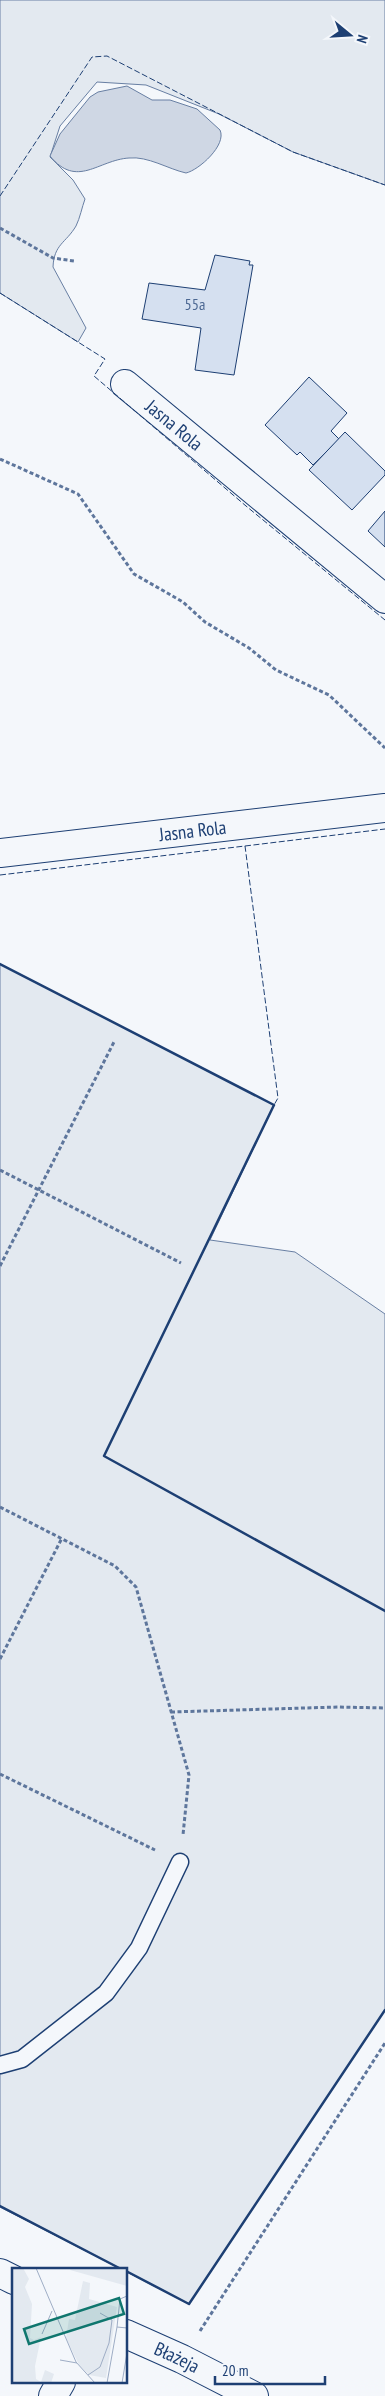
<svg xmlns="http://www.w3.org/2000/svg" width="385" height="2396" font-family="'PT Sans Narrow',sans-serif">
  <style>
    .green { fill: #e3e9f0; stroke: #687fa3 }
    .water { fill: #cfd7e4; stroke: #687fa3 }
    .building { fill: #d5e0f0; stroke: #1d3f73 }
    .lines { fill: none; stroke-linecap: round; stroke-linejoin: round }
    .service-casing { stroke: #1d3f73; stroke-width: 19 }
    .minor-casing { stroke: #1d3f73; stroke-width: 30 }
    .path { stroke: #5e769c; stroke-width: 3; stroke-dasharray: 4 2.5; stroke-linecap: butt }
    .service { stroke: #f4f7fb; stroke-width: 16 }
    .minor { stroke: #f4f7fb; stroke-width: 28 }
    .fence { stroke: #1d3f73; stroke-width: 1; stroke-dasharray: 6 2.5; stroke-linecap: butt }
    .wall { stroke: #1d3f73; stroke-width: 2.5 }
    .labels { text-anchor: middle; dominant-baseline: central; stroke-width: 4; stroke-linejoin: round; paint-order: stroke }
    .number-label { font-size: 16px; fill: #4b6792 }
    .street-label { font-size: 19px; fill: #1d3f73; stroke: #f4f7fb }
    .inset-road { fill: none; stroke: #9eadc5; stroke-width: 1 }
    .view { fill: #0f766e; fill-opacity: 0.15; stroke: #0f766e; stroke-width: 2.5 }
    .inset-edge { fill: none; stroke: #1d3f73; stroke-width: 2.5 }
  </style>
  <rect width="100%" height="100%" fill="#f4f7fb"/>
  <!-- green -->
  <g class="green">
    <path d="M0,0H385V185L293,152L219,114L146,85L97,82L60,126L50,157L73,180L85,199C82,207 80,218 76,226C66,243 54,244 53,267L86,328L78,342L0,293Z"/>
    <path d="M0,964L274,1105L210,1240L295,1252L385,1314V2010L189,2304L0,2207Z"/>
  </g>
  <!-- water -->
  <path class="water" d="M127,86L152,100H170L197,109L220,130C227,145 199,170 186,173C168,169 148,156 129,158C98,160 77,189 50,156L60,134L90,97L98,92Z"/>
  <!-- building -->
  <g class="building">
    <path d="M215,255L250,261L249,265H253L234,375L195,370L201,328L142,319L149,283L205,290Z"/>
    <path d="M309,377L347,413L331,431L339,439L313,465L300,452L297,455L265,425Z"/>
    <path d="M345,432L385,471V475L352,510L309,470Z"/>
    <path d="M385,511V547L368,531Z"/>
  </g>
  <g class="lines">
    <defs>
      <path id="service" d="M0,2065L22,2059L106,1993L139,1948L180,1862"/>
      <g id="minor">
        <path id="s1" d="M125,384L385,599"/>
        <path id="s2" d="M0,853L385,808"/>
        <path d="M0,2273L14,2280"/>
        <path id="s3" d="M126,2334L182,2359L254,2396"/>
        <path d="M53,2396L61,2382"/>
      </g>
    </defs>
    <!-- service casing -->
    <use href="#service" class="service-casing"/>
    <!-- minor casing -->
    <use href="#minor" class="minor-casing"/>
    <!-- path -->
    <g class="path">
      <path d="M0,228L53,258L74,261"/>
      <path d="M0,459L78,494L134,574L183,602L205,622L249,648L276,670L329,695L385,748"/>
      <path d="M0,1170L181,1263"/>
      <path d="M0,1266L114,1042"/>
      <path d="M0,1507L115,1566L136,1587L189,1775L183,1835"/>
      <path d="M0,1659L62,1538"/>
      <path d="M171,1712L338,1707L385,1708"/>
      <path d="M0,1774L155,1850"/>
      <path d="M200,2331L385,2043"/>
    </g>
    <!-- service -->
    <use href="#service" class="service"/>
    <!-- minor -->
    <use href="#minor" class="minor"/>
    <!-- fence -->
    <g class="fence">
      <path d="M0,196L92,57L107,56L293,152L385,185"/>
      <path d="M0,293L105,359L94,376L246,506L385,620"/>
      <path d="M245,846L385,829"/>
      <path d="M0,875L245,846L278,1098L274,1105"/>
    </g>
    <!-- wall -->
    <g class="wall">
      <path d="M0,964L274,1105L104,1456L385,1611"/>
      <path d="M0,2206L123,2270"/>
      <path d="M126,2271L189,2304L385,2010"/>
    </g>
  </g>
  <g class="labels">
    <!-- number labels -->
    <g class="number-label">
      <text x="195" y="304">55a</text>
    </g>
    <!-- street labels -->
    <g class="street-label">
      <text stroke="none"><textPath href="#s1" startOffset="64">Jasna Rola</textPath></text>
      <text stroke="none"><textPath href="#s2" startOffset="194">Jasna Rola</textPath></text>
      <text stroke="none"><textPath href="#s3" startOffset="56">Błażeja</textPath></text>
    </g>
  </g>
  <!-- overview -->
  <g transform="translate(12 2268)">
    <rect width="115" height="115" fill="#f4f7fb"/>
    <path d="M0,0H11L17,11L13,19L20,36L18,70L22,72L29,69L23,98L24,111L29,114L33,102L42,106L39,115H0ZM59,0H115V18L58,2ZM71,13L78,15L77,31L105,39L94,110L77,107L67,97L54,70L57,51L63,52Z" fill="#e3e9f0"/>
    <path class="inset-road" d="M24,0L64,94L83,115M105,59L108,31L115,28M30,66L40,43M48,92L65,95M76,107L88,99L97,75L100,52L88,45M95,115L105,59L115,60M110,115L115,85"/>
    <path class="view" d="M107,30L112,46L17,76L12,61Z"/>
    <rect width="115" height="115" class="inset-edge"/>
  </g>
  <!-- north arrow -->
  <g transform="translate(350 35) rotate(108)" stroke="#f4f7fb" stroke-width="4" paint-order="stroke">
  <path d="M0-4L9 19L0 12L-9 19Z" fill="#1d3f73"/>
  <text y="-8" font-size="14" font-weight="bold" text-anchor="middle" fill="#1d3f73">N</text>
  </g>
  <!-- scale -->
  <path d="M215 2376v8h110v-8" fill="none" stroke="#1d3f73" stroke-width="2.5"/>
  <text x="222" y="2376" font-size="15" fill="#1d3f73" stroke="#f4f7fb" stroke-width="4" paint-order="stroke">20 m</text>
</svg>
